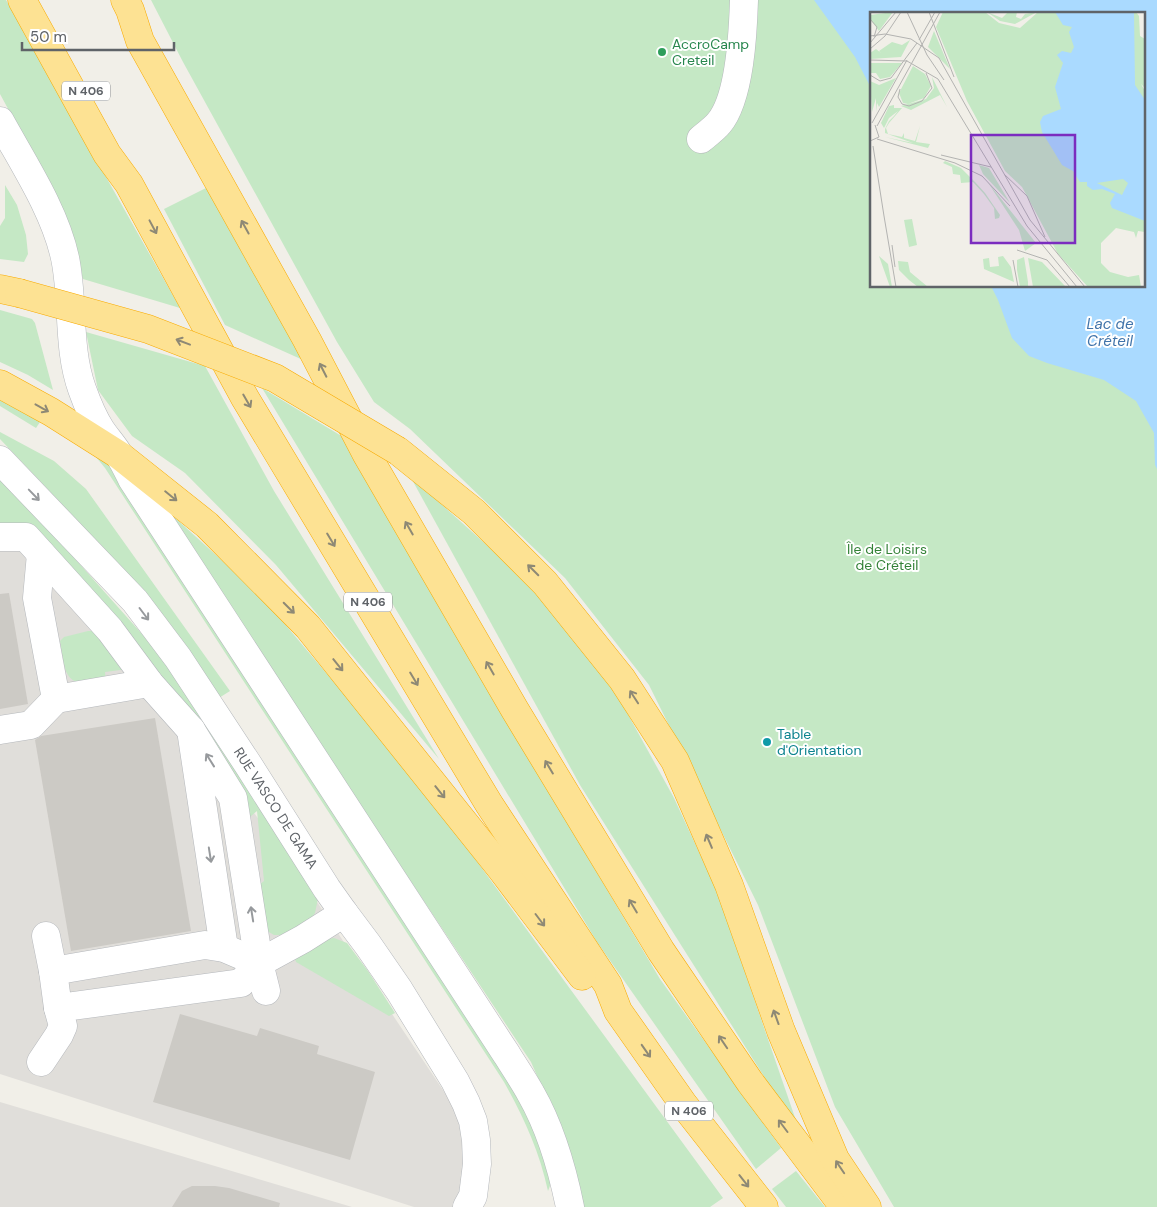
<svg xmlns="http://www.w3.org/2000/svg" width="1157" height="1207" font-family="'DM Sans',sans-serif">
  <style>
    .industrial { fill: #e0deda }
    .green { fill: #c5e8c5; fill-rule: evenodd }
    .water { fill: #aadaff }
    .building { fill: #cccac5 }
    .lines { fill: none; stroke-linecap: round; stroke-linejoin: round }
    .minor-casing { stroke: #b5b8bc; stroke-width: 29 }
    .highway-casing { stroke: #f9ab00; stroke-width: 29 }
    .minor { stroke: #fff; stroke-width: 28 }
    .highway { stroke: #fde293; stroke-width: 28 }
    .highway-bridge-casing { stroke: #f9ab00; stroke-width: 29; stroke-linecap: butt }
    .highway-bridge { stroke: #fde293; stroke-width: 28 }
    .oneway { stroke: #8e8975 }
    .oneway2 { stroke: #979a9d }
    .leisure-dot { fill: #2e9e5b; stroke: #fff; stroke-width: 2 }
    .culture-dot { fill: #0f9aa8; stroke: #fff; stroke-width: 2 }
    .labels { text-anchor: middle; dominant-baseline: central; stroke-width: 4; stroke-linejoin: round; paint-order: stroke }
    .shield { fill: #fff; stroke: #8f9295; stroke-width: 1 }
    .shield-label { font-size: 12px; font-weight: bold; fill: #5f6368 }
    .leisure-label { font-size: 14px; fill: #27864d; stroke: #fff; text-anchor: start }
    .park-label { font-size: 14px; fill: #348238; stroke: #fff }
    .culture-label { font-size: 14px; fill: #0d838f; stroke: #fff; text-anchor: start }
    .street-label { font-size: 14px; fill: #5f6368; stroke: #fff }
    .water-label { font-size: 15px; font-style: italic; fill: #4174aa; stroke: #fff }
    .inset-road { fill: none; stroke: #b3b3b1; stroke-width: 1 }
    .view { fill: #7b2cbf; fill-opacity: 0.15; stroke: #7b2cbf; stroke-width: 2.5 }
    .inset-edge { fill: none; stroke: #5f6368; stroke-width: 2.5 }
  </style>
  <rect width="100%" height="100%" fill="#f1efe8"/>
  <!-- industrial -->
  <g class="industrial">
    <path d="M0,483L74,559L313,896L457,1111L466,1134L464,1178L454,1207H414L0,1074Z"/>
    <path d="M0,1102L352,1207H0Z"/>
  </g>
  <!-- green -->
  <g class="green">
    <path d="M0,0H6L180,308L83,279L68,231L37,162L0,94Z"/>
    <path d="M151,0H1157V1207H894L835,1107L758,905L649,685L565,578L410,429L374,402L337,342L183,62ZM871,14H1143V286H871Z"/>
    <path d="M5,185L17,205L26,235L28,254L24,262L0,259V226L5,218Z"/>
    <path d="M210,186L303,360L225,325L164,209Z"/>
    <path d="M0,310L32,319L35,323L53,390L28,375L0,362Z"/>
    <path d="M86,332L205,366L274,491L439,759L276,565L185,473L132,436L98,390Z"/>
    <path d="M262,388L353,443L479,674L660,979L781,1148L756,1169L597,942Z"/>
    <path d="M0,391L44,416L36,428L0,406Z"/>
    <path d="M0,432L54,461L86,489L230,691L214,701L159,616L75,518L0,439Z"/>
    <path d="M81,447L104,455L514,1085L543,1147L551,1183L548,1191C539,1150 524,1118 504,1082L105,468L96,457Z"/>
    <path d="M410,476L521,576L609,680L674,798L717,891L801,1135L580,785Z"/>
    <path d="M0,477L44,524L150,643L204,718L319,894L315,913L308,922L281,935H274L267,931L259,885L264,881L257,811L243,823L238,786L18,524L0,523Z"/>
    <path d="M172,515L262,597L424,789L723,1198L710,1207H578L560,1128L531,1062L368,817Z"/>
    <path d="M88,631H96L128,669L105,672L106,682C97,682 87,684 78,682C62,679 63,654 60,641L64,637Z"/>
    <path d="M334,938L347,943L368,971L395,1013L389,1016L296,962L295,959L328,939Z"/>
    <path d="M796,1171L825,1207H786L772,1189Z"/>
  </g>
  <!-- water -->
  <path class="water" d="M814,0H1157V469L1155,465L1154,433L1136,401L1104,380L1047,363L1029,356L1012,338L998,300L991,286H1143V14H871V88L855,57Z"/>
  <!-- building -->
  <g class="building">
    <path d="M9,593L28,704L0,709V594Z"/>
    <path d="M155,718L191,931L71,951L35,740L41,736Z"/>
    <path d="M180,1014L257,1036L260,1028L319,1046L317,1054L375,1072L350,1160L153,1102Z"/>
    <path d="M192,1186H215L229,1188L280,1203L279,1207H172L182,1191Z"/>
  </g>
  <g class="lines">
    <defs>
      <g id="minor">
        <path d="M0,121C23,163 55,211 65,258C74,301 67,347 82,389C87,403 93,418 101,430C107,439 114,446 119,455C124,462 128,471 132,479L507,1055C515,1068 524,1081 531,1094C551,1129 562,1168 570,1207"/>
        <path d="M701,139C707,134 714,129 719,123C740,98 743,32 744,0"/>
        <path d="M0,460L135,601L178,658L249,766L327,889L344,913L368,945L399,990L455,1081L466,1103L473,1121L476,1140L477,1164L473,1196L467,1207"/>
        <path d="M0,537H26L110,630L150,684L191,730"/>
        <path d="M41,554L37,598L56,699L149,683"/>
        <path d="M0,730L31,725L56,699"/>
        <path d="M46,936L53,971"/>
        <path d="M224,948L191,730L233,798L259,963L266,991"/>
        <path d="M259,963L224,948L205,945L53,971L58,1008L241,983L259,963L303,939L344,913"/>
        <path d="M41,1062L59,1035L63,1026L58,1008"/>
      </g>
      <g id="highway">
        <path d="M22,0L107,154L129,184L245,398L489,804L608,985L618,1011L684,1105L764,1207"/>
        <path d="M125,0L130,10L140,41L307,340L367,455L515,710L661,951L750,1082L844,1207"/>
        <path d="M0,289L19,293"/>
        <path d="M0,384L51,412L119,455L207,525L308,627L502,870L582,976"/>
        <path d="M398,451L474,512L545,583L622,679L675,761L729,885L781,1031L835,1159L867,1207"/>
      </g>
    </defs>
    <!-- minor casing -->
    <use href="#minor" class="minor-casing"/>
    <!-- highway casing -->
    <use href="#highway" class="highway-casing"/>
    <!-- minor -->
    <use href="#minor" class="minor"/>
    <!-- highway -->
    <use href="#highway" class="highway"/>
    <defs>
      <path id="highway-bridge" d="M19,293L148,329L275,378L398,451"/>
    </defs>
    <!-- highway-bridge casing -->
    <use href="#highway-bridge" class="highway-bridge-casing"/>
    <!-- highway-bridge -->
    <use href="#highway-bridge" class="highway-bridge"/>
  </g>
  <!-- one-way arrows -->
  <defs><path id="oneway-shaft" d="M-6 0H5M1.5-3L5.5 0L1.5 3" fill="none" stroke-width="1.6" stroke-linecap="round" stroke-linejoin="round" transform="scale(1.25)"/></defs>
  <g class="oneway">
    <use href="#oneway-shaft" transform="translate(153 227) rotate(62)"/>
    <use href="#oneway-shaft" transform="translate(245 227) rotate(-119)"/>
    <use href="#oneway-shaft" transform="translate(183 342) rotate(-159)"/>
    <use href="#oneway-shaft" transform="translate(323 370) rotate(-117)"/>
    <use href="#oneway-shaft" transform="translate(247 401) rotate(60)"/>
    <use href="#oneway-shaft" transform="translate(42 408) rotate(29)"/>
    <use href="#oneway-shaft" transform="translate(171 496) rotate(39)"/>
    <use href="#oneway-shaft" transform="translate(409 528) rotate(-120)"/>
    <use href="#oneway-shaft" transform="translate(331 540) rotate(59)"/>
    <use href="#oneway-shaft" transform="translate(533 570) rotate(-135)"/>
    <use href="#oneway-shaft" transform="translate(289 608) rotate(45)"/>
    <use href="#oneway-shaft" transform="translate(338 665) rotate(51)"/>
    <use href="#oneway-shaft" transform="translate(490 668) rotate(-120)"/>
    <use href="#oneway-shaft" transform="translate(414 679) rotate(59)"/>
    <use href="#oneway-shaft" transform="translate(634 697) rotate(-123)"/>
    <use href="#oneway-shaft" transform="translate(549 767) rotate(-121)"/>
    <use href="#oneway-shaft" transform="translate(440 792) rotate(51)"/>
    <use href="#oneway-shaft" transform="translate(709 841) rotate(-113)"/>
    <use href="#oneway-shaft" transform="translate(633 906) rotate(-121)"/>
    <use href="#oneway-shaft" transform="translate(540 920) rotate(53)"/>
    <use href="#oneway-shaft" transform="translate(776 1017) rotate(-110)"/>
    <use href="#oneway-shaft" transform="translate(723 1042) rotate(-124)"/>
    <use href="#oneway-shaft" transform="translate(646 1051) rotate(55)"/>
    <use href="#oneway-shaft" transform="translate(783 1126) rotate(-127)"/>
    <use href="#oneway-shaft" transform="translate(840 1167) rotate(-124)"/>
    <use href="#oneway-shaft" transform="translate(744 1181) rotate(52)"/>
  </g>
  <g class="oneway2">
    <use href="#oneway-shaft" transform="translate(34 495) rotate(46)"/>
    <use href="#oneway-shaft" transform="translate(144 614) rotate(53)"/>
    <use href="#oneway-shaft" transform="translate(210 760) rotate(-122)"/>
    <use href="#oneway-shaft" transform="translate(210 855) rotate(81)"/>
    <use href="#oneway-shaft" transform="translate(252 914) rotate(-99)"/>
  </g>
  <!-- markers -->
  <circle class="leisure-dot" cx="662" cy="52" r="5"/>
  <circle class="culture-dot" cx="767" cy="742" r="5"/>
  <g class="labels">
    <!-- shield labels -->
    <g class="shield">
      <rect x="62" y="81.5" width="48" height="19" rx="4"/>
      <rect x="344" y="592.5" width="48" height="19" rx="4"/>
      <rect x="665" y="1101.5" width="48" height="19" rx="4"/>
    </g>
    <g class="shield-label">
      <text x="86" y="91">N 406</text>
      <text x="368" y="602">N 406</text>
      <text x="689" y="1111">N 406</text>
    </g>
    <!-- leisure labels -->
    <g class="leisure-label">
      <text x="672" y="44">AccroCamp<tspan x="672" dy="16">Creteil</tspan></text>
    </g>
    <!-- park labels -->
    <g class="park-label">
      <text x="887" y="549">Île de Loisirs<tspan x="887" dy="16">de Créteil</tspan></text>
    </g>
    <!-- culture labels -->
    <g class="culture-label">
      <text x="777" y="734">Table<tspan x="777" dy="16">d'Orientation</tspan></text>
    </g>
    <!-- street labels -->
    <g class="street-label">
      <text transform="translate(276 808) rotate(57)">RUE VASCO DE GAMA</text>
    </g>
    <!-- water labels -->
    <g class="water-label">
      <text x="1110" y="324">Lac de<tspan x="1110" dy="17">Créteil</tspan></text>
    </g>
  </g>
  <!-- overview -->
  <g transform="translate(870 12)">
    <rect width="275" height="275" fill="#f1efe8"/>
    <path d="M23,0L9,19L0,7V3ZM73,0H115L129,11L150,16L168,0H266L269,4L270,24L275,27V76L271,72L275,79V220L268,219L266,226L264,220L246,216L231,231V251L240,260L258,265L269,263L271,275H218L188,242L152,175L135,159L97,89L66,15ZM117,0L132,6L138,0H147L146,5L151,7L155,2L167,0L145,12L130,9ZM64,19L80,57L58,35ZM40,28L31,45L0,47V41L6,37L11,41L9,39L22,30L32,33ZM0,51H32L20,65L10,67L6,61H0ZM43,54L55,62L61,74L54,86L38,92L33,91L29,81ZM62,65L77,95L70,83L41,98L31,94L56,87L64,76ZM26,66L9,95L7,91L6,100V86L2,100L0,69L9,73ZM24,93V96H32L19,111L16,116L18,122L32,125L34,121V126L45,129L50,114L46,130L60,132L58,136L15,125L43,131L15,121V117L19,109L24,104L28,99L19,106L14,116L11,111L19,94ZM75,149L91,156L105,170L115,181L130,203L129,206L125,207L124,196L114,182L103,170L91,171L90,163L83,162L82,155L73,151ZM109,153L119,156L140,191L113,162ZM117,169L166,231L155,239L149,218ZM42,207L47,233L39,235L34,208ZM9,244L18,252L22,275H20ZM133,244L141,255L144,270L114,257L113,247L119,246L120,255L129,254L128,245ZM154,245L158,270V275H150L147,258V248ZM158,246L172,250L196,275H163ZM28,249L38,250L40,260L58,275H48L39,268L29,258Z" fill="#c5e8c5"/>
    <path d="M185,0H264L265,73L275,88V209L242,196L240,191L245,182L232,177L223,178L217,174V170H210L203,159L192,153L172,120L170,110L173,104L191,97L185,75L193,51L187,43L192,39L201,41L204,35L199,20L202,15L193,13ZM253,167L258,171L252,183L227,171Z" fill="#aadaff" fill-rule="evenodd"/>
    <path class="inset-road" d="M37,0L57,43L74,68M59,0L84,65M0,7L7,15L4,25M0,24L15,22L41,27L69,46L160,208L215,275M49,28L65,0M0,31L26,0M0,37L15,24L31,0M0,48L37,49L68,67L157,214L207,275M0,63L10,69L21,66L47,31M30,77L28,85L32,92L39,94L52,89L62,76L56,61M2,111L37,48M7,114L70,0M7,127L85,151M0,129L9,125L5,113M3,134L14,204M71,143L121,155M85,151L112,164L140,194M134,162L157,184L175,225M14,204L26,275M22,233L25,255M147,238L177,248L200,275M143,248L148,275"/>
    <path class="view" d="M101,123H205V231H101Z"/>
    <rect width="275" height="275" class="inset-edge"/>
  </g>
  <!-- scale -->
  <path d="M22 42v8h152v-8" fill="none" stroke="#5f6368" stroke-width="2.5"/>
  <text x="30" y="42" font-size="15" fill="#5f6368" stroke="#ffffff" stroke-width="4" paint-order="stroke">50 m</text>
</svg>
